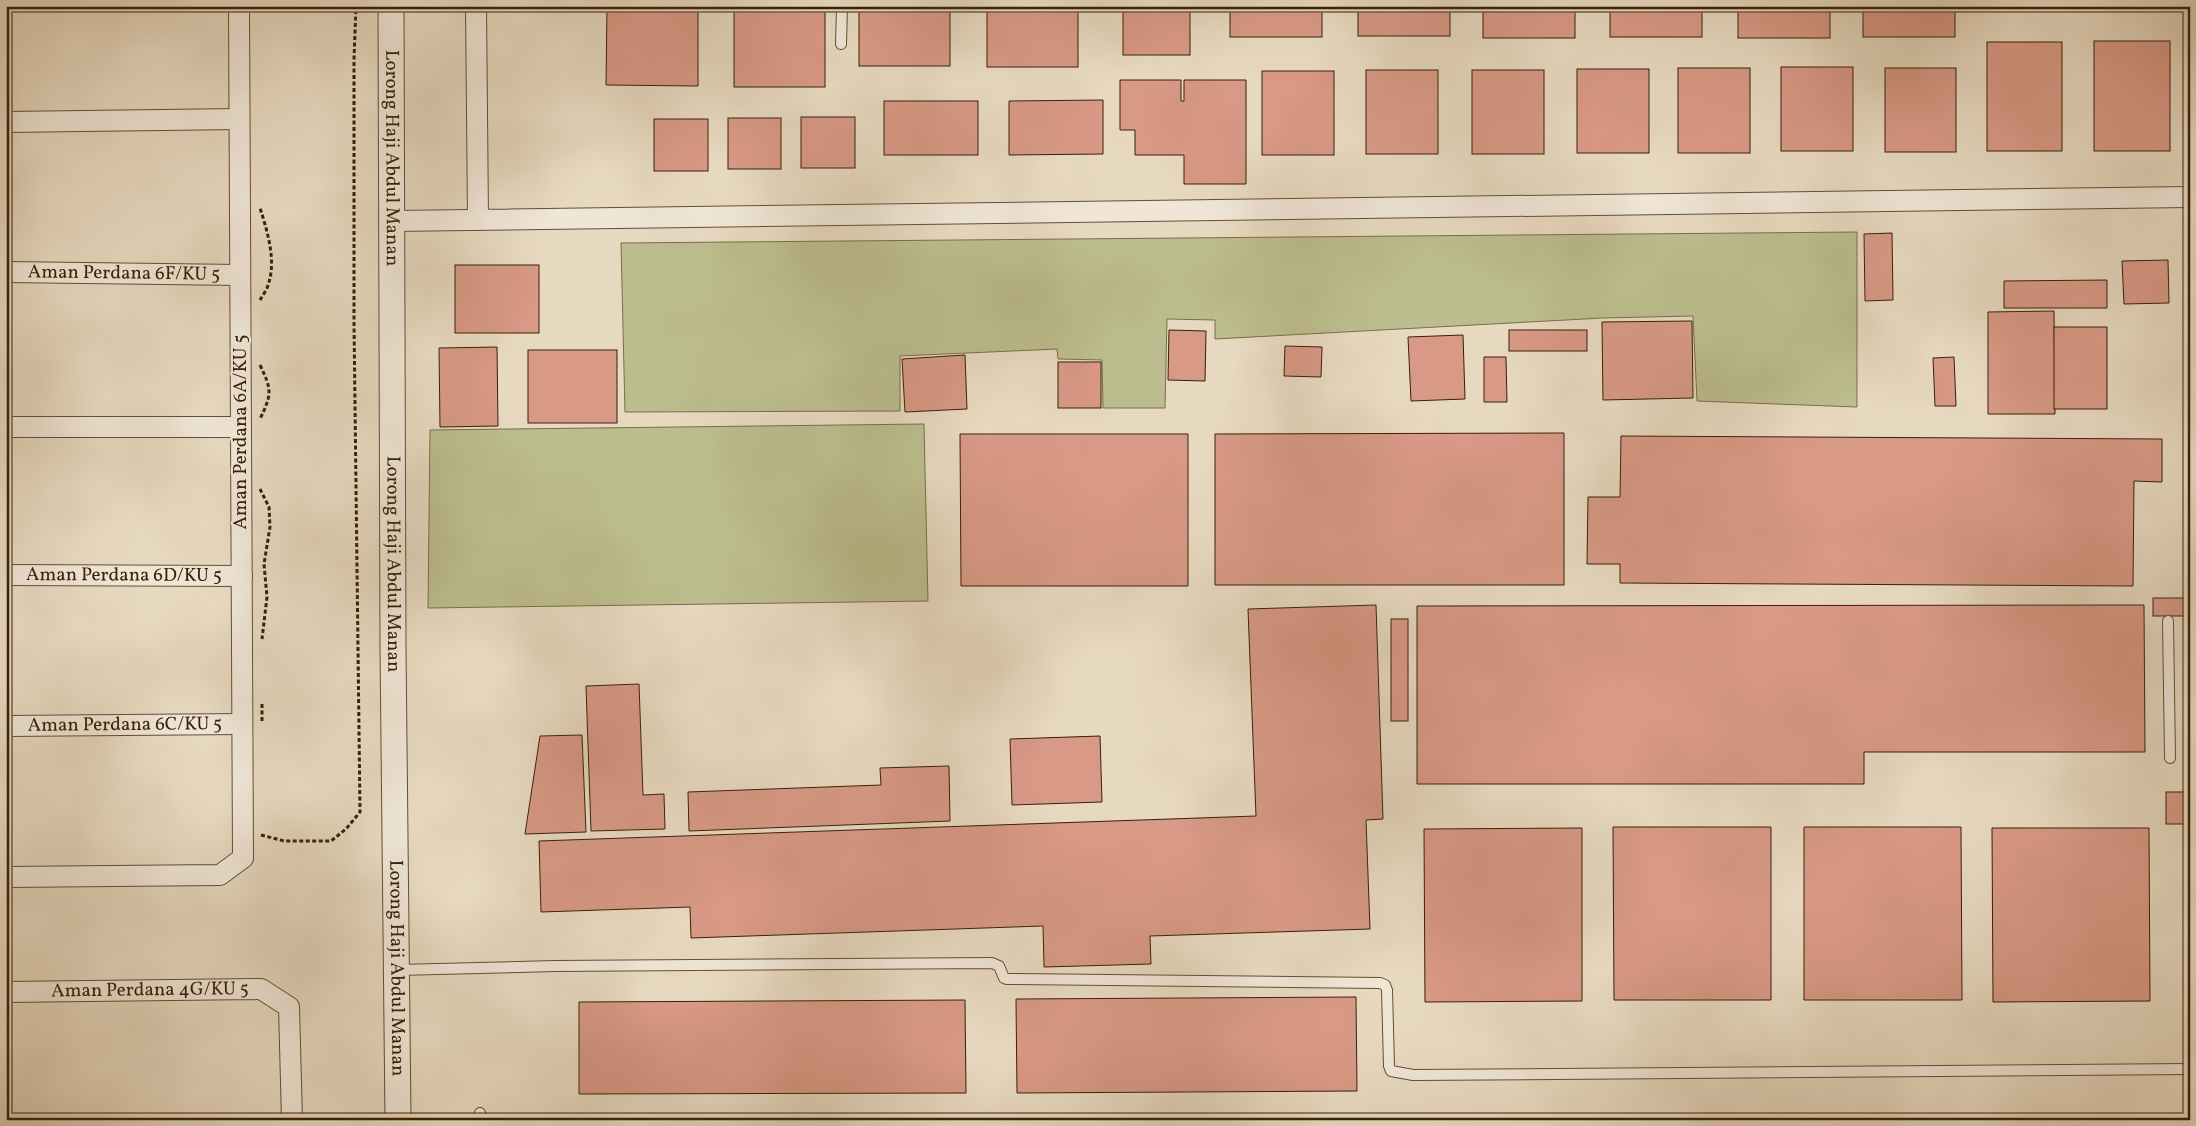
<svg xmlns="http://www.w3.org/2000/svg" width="2196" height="1126" font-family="Vollkorn,serif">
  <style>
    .green { fill: #bcbd8e; stroke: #7a6e4a }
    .building { fill: #d89986; stroke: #382007 }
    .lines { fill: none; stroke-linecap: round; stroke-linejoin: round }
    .service-casing { stroke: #644e35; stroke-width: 12 }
    .minor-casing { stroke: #644e35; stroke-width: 22 }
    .tertiary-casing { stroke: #644e35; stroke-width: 27 }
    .path { stroke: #382007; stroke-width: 3; stroke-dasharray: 4 2.5; stroke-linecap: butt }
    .service { stroke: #efe6d6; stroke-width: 10 }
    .minor { stroke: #efe6d6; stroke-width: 20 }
    .tertiary { stroke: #efe6d6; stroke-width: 25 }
    .labels { text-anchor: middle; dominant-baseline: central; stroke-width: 4.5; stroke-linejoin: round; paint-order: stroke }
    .street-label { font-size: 19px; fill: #382007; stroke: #efe6d6 }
  </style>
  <rect width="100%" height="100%" fill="#e7d9c0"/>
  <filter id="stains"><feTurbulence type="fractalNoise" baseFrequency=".004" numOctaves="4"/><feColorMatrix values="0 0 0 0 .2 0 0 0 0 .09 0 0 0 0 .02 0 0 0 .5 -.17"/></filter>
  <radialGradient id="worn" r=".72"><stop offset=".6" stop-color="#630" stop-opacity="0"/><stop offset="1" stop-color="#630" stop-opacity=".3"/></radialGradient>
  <!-- green -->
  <g class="green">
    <path d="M1857,232V407L1697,401L1693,316L1603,318L1215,339V320L1167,319L1165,408H1103L1102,360L1058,359L1057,349L900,356V411L625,412L621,243Z"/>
    <path d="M924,424L928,601L428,608L430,430Z"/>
  </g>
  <!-- building -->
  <g class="building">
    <path d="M607,6H698V86L606,85Z"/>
    <rect x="734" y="6" width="91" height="81"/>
    <rect x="859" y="6" width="91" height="60"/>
    <rect x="987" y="6" width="91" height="61"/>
    <rect x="1123" y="6" width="67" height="49"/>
    <rect x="1230" y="6" width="92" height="31"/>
    <rect x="1358" y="6" width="92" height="30"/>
    <rect x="1483" y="6" width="92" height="32"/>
    <rect x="1610" y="6" width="92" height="31"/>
    <rect x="1738" y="6" width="92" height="32"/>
    <rect x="1863" y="6" width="92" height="31"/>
    <rect x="2094" y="41" width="76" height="110"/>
    <rect x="1987" y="42" width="75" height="109"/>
    <rect x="1781" y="67" width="72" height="84"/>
    <rect x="1678" y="68" width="72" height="85"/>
    <rect x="1885" y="68" width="71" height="84"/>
    <rect x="1577" y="69" width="72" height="84"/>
    <rect x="1366" y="70" width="72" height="84"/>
    <rect x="1472" y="70" width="72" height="84"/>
    <rect x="1262" y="71" width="72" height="84"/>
    <path d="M1120,80H1181V101H1184V80H1246V184H1184V155H1135V130H1120Z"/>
    <path d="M1103,100V154L1009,155V101Z"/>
    <rect x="884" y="101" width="94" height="54"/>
    <rect x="801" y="117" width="54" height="51"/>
    <rect x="728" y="118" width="53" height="51"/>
    <rect x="654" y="119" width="54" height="52"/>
    <path d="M1892,233L1893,300L1865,301L1864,234Z"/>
    <path d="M2168,260L2169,303L2124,304L2122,261Z"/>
    <rect x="455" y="265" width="84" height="68"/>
    <path d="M2107,280V308H2004V281Z"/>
    <path d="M2054,311L2055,414H1988V312Z"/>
    <path d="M1692,321L1693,398L1603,400L1602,322Z"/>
    <rect x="2054" y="327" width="53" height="82"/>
    <path d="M1169,330L1206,331L1205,381L1168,380Z"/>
    <rect x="1509" y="330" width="78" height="21"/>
    <path d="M1463,335L1465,399L1411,401L1408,337Z"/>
    <path d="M1285,346L1322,347L1321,377L1284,376Z"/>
    <path d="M497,347L498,426L440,427L439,348Z"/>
    <rect x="528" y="350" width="89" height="73"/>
    <path d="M965,355L967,409L905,412L902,359Z"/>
    <path d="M1484,357H1506L1507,402H1484Z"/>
    <path d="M1954,357L1956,406H1935L1933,358Z"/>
    <rect x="1058" y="362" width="43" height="46"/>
    <path d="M1564,433V585H1215V434Z"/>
    <path d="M960,434H1188V586H961Z"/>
    <path d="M1621,436L2162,439V482L2134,481L2133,586L1620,583V564H1587L1588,497H1620Z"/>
    <rect x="2153" y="598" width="35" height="18"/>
    <path d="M1376,605L1383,819L1366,820L1370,929L1150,936L1151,964L1044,967L1043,926L691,938L690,907L541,912L539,841L1256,816L1248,609Z"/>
    <path d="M2144,605L2145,752H1864V784H1417V606Z"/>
    <rect x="1391" y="619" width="17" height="102"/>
    <path d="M639,684L643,795L664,794L665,829L591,831L586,686Z"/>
    <path d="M582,735L586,832L525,834L540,736Z"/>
    <path d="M1100,736L1102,802L1012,805L1010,739Z"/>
    <path d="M949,766L950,821L689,831L688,792L881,785L880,768Z"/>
    <rect x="2166" y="792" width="19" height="32"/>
    <path d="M1613,827H1771V1000H1614Z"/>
    <path d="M1804,827H1961L1962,1000H1804Z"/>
    <path d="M1582,828V1001L1425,1002L1424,829Z"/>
    <path d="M1992,828H2149L2150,1001L1993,1002Z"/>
    <path d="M1356,997L1357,1091L1017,1093L1016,999Z"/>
    <path d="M965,1000L966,1093L579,1094V1002Z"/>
  </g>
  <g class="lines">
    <defs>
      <g id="service">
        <path d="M841,44L842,6"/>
        <path d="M2168,621L2170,758"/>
        <path d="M397,970L556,966L992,963L999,966L1004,978L1007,979L1380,983L1385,985L1387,990L1389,1066L1391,1071L1413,1075L2190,1069"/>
        <path d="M480,1113L481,1120"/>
      </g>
      <g id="minor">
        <path d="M476,6L478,220"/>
        <path d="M6,122L239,119"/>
        <path d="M392,221L2190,197"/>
        <path id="s1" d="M6,272L240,275"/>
        <path d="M6,427H241"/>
        <path id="s2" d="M6,575L242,576"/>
        <path id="s3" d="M6,726L242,724"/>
        <path d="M6,877L220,875L243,858L239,6"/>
        <path id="s4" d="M6,992L261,989L289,1007L292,1120"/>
      </g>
      <g id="tertiary">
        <path id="s5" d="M391,6L393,649L398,1120"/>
      </g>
    </defs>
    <!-- service casing -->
    <use href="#service" class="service-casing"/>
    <!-- minor casing -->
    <use href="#minor" class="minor-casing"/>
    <!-- tertiary casing -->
    <use href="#tertiary" class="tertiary-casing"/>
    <!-- path -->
    <g class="path">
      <path d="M260,300C263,295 268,288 269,282C276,259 267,230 260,208"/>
      <path d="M260,365C272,390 272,394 260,419"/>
      <path d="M260,489L269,507L270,527L264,564L267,597L262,639"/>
      <path d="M262,721V703"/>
      <path d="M261,835L284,841H331L346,829L360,812L354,323V59L356,6"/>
    </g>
    <!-- service -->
    <use href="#service" class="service"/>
    <!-- minor -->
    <use href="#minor" class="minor"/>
    <!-- tertiary -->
    <use href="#tertiary" class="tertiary"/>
  </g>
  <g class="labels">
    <!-- street labels -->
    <g class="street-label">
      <text stroke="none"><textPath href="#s5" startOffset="152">Lorong Haji Abdul Manan</textPath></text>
      <text stroke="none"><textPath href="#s1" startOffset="118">Aman Perdana 6F/KU 5</textPath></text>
      <text transform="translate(241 432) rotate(-90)">Aman Perdana 6A/KU 5</text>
      <text stroke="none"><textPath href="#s5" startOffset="558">Lorong Haji Abdul Manan</textPath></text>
      <text stroke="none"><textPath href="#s2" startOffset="118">Aman Perdana 6D/KU 5</textPath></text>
      <text stroke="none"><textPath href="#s3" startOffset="119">Aman Perdana 6C/KU 5</textPath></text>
      <text stroke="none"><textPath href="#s5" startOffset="962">Lorong Haji Abdul Manan</textPath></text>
      <text stroke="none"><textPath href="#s4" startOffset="144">Aman Perdana 4G/KU 5</textPath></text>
    </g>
  </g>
  <!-- margin -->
  <rect width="2196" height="1126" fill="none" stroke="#e7d9c0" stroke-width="25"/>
  <rect x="8" y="8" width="2181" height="1111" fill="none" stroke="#382007" stroke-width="2.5"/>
  <rect x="12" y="12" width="2171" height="1101" fill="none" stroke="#382007"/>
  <rect width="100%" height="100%" filter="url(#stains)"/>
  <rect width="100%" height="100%" fill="url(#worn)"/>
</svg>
